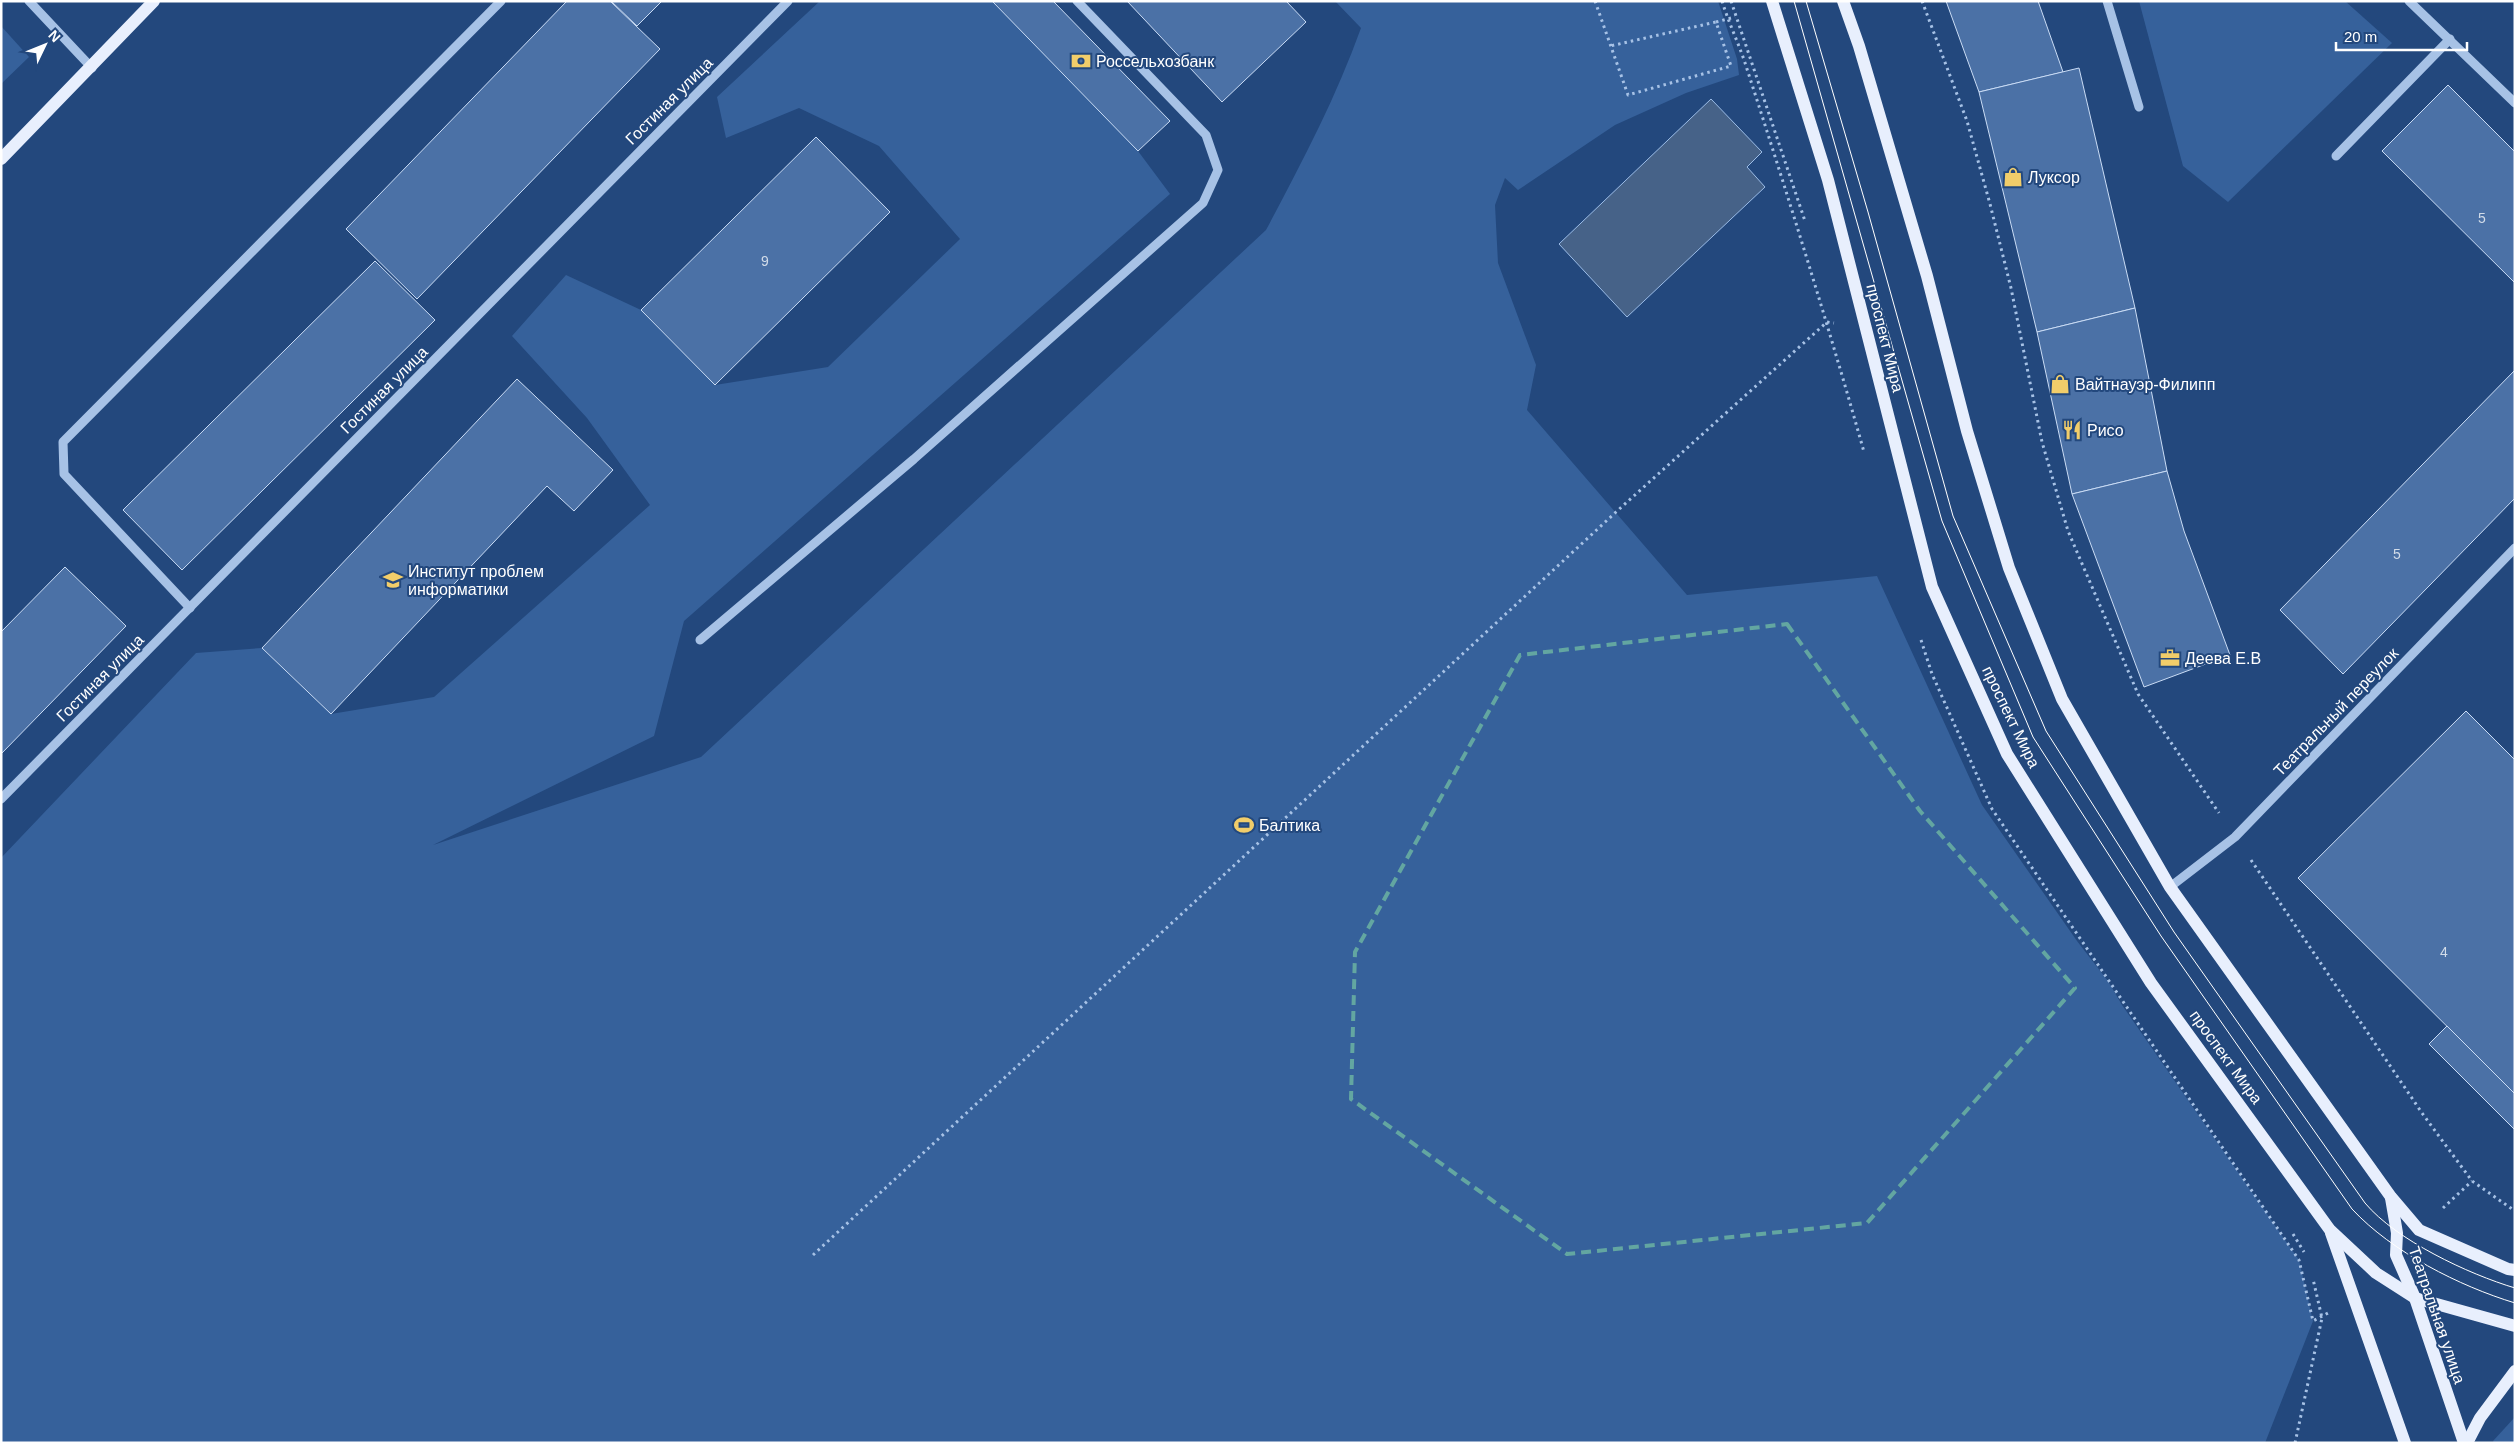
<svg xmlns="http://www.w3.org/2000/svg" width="2516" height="1444" font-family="Helvetica,sans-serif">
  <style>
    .green { fill: #36619b }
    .water { fill: #466288; stroke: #9bbce7 }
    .building { fill: #4b71a6; stroke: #cadcf5 }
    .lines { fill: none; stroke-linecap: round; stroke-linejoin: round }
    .path { stroke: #a7c2e6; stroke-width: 3; stroke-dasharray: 2.5 4; stroke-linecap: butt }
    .minor { stroke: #a7c2e6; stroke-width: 9 }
    .major { stroke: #e8effd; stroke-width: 12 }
    .tram { stroke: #fff; stroke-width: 1 }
    .marked { fill: none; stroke: #63a6a1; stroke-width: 4; stroke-dasharray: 10 6; stroke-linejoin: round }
    .labels { text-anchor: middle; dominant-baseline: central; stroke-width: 4; stroke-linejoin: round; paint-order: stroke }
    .number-label { font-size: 14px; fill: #d2dce9 }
    .poi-label { font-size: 16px; fill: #fff; stroke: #23487d; text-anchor: start }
    .street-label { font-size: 16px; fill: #fff; stroke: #23487d }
  </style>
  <rect width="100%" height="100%" fill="#23487d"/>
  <!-- green -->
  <g class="green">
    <path d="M820,1H992L1138,151L1170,194L684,621L654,736L433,845L701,757L1266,230C1301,164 1336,98 1361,28L1335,1H1718L1737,59L1739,75L1686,93L1615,125L1518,190L1505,178L1495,205L1498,263L1536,365L1527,410L1687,595L1877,576L1982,805L2077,941L2108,981L2122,1005L2299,1260L2313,1321L2265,1443H1V858L196,653L262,648L331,714L434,697L650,505L587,418L512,336L566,275L641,310L715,385L828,367L960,239L879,146L799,108L726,138L717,97Z"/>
    <path d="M2139,1H2345L2392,43L2228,202L2183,166Z"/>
    <path d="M1,26L29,57L1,84Z"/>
    <path d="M2515,1417V1443H2494L2493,1441Z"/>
  </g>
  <!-- water -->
  <path class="water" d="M1711,99L1762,152L1747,167L1765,187L1627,317L1559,244Z"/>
  <!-- building -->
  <g class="building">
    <path d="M567,1H610L660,49L417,299L346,229Z"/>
    <path d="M611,1H662L637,26Z"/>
    <path d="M992,1H1053L1170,121L1138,151Z"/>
    <path d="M1127,1H1286L1306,22L1222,102Z"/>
    <path d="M1946,1H2038L2063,72L1979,92Z"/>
    <path d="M2079,68L2135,308L2037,332L1979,92Z"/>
    <path d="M2448,85L2515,152V283L2382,151Z"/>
    <path d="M816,137L890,212L715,385L641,310Z"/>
    <path d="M375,261L435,320L182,570L123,510Z"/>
    <path d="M2135,308L2167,471L2072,494L2037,332Z"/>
    <path d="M2515,370V498L2343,674L2280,610Z"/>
    <path d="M517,379L613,470L574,511L547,486L331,714L262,648Z"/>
    <path d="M2167,471L2184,531L2230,655L2144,687L2072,494Z"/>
    <path d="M65,567L126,626L1,754V632Z"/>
    <path d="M2466,711L2515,760V1094L2298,878Z"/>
    <path d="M2447,1026L2515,1094V1130L2429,1044Z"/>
  </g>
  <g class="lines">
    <!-- path -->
    <g class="path">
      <path d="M1595,1L1628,95L1731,66L1716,22L1610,46"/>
      <path d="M1722,1C1729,24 1740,46 1747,69C1788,196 1828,324 1864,452"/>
      <path d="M1731,1L1805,221"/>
      <path d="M1922,1L1967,121L1990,204L2011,288L2042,442L2068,531L2138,694L2219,813"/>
      <path d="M1716,22L1735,17"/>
      <path d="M1921,640L1932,674L1992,809L2299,1260L2313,1321L2328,1313"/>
      <path d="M2251,860L2422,1113L2472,1181L2515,1211"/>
      <path d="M2443,1208L2472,1181"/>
      <path d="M2293,1234L2304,1252"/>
      <path d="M813,1255L1616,512L1827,322L1834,323"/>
      <path d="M2295,1443L2322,1318L2313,1279"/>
    </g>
    <!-- minor -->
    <g class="minor">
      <path d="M29,1L92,68"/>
      <path d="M2107,1L2139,107"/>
      <path d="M2409,1L2515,103"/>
      <path d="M2336,156L2450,39"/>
      <path d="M190,608L64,474L63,442L501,1"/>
      <path d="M700,640L914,459L1203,203L1218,170L1206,135L1077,1"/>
      <path d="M1,799L788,1"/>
      <path d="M2170,887L2235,837L2515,548"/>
    </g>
    <!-- major -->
    <g class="major">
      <path d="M1772,1L1828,180L1932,587L2007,754L2151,983L2330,1230L2376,1273L2415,1298L2515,1326"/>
      <path d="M1843,1L1859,46L1927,276L1967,431L2009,568L2062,699L2170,887L2391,1197L2419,1230L2508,1269L2515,1270"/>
      <path d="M1,159L154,1"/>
      <path d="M2391,1198L2397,1233L2396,1255L2415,1298L2464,1443"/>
      <path d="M2331,1233L2405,1443"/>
      <path d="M2467,1443L2480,1418L2515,1371"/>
    </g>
    <!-- tram -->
    <g class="tram">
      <path d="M1794,1L1942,521L2033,737L2161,936L2352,1209C2392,1252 2459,1286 2515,1303"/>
      <path d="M1806,1L1868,212L1953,516L2046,731L2174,932L2365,1203C2396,1240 2468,1274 2515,1288"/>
    </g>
  </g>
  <!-- marked area -->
  <path class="marked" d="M1787,624L1920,811L2075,988L1867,1223L1567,1254L1351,1099L1355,952L1520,655Z"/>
  <!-- icons -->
  <defs>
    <symbol id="bank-bare" viewBox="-9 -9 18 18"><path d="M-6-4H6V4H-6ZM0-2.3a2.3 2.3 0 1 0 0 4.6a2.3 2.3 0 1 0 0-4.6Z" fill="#f1cd6a" stroke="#23487d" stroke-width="2.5" paint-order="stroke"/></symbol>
    <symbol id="shop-bare" viewBox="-9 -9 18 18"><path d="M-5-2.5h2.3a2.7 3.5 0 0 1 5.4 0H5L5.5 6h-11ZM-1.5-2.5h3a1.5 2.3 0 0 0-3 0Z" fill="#f1cd6a" stroke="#23487d" stroke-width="2.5" paint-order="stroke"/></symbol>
    <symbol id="restaurant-bare" viewBox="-9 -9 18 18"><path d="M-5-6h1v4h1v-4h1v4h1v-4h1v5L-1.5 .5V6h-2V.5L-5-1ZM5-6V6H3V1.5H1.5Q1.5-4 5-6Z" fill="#f1cd6a" stroke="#23487d" stroke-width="2.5" paint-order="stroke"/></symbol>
    <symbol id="university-bare" viewBox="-9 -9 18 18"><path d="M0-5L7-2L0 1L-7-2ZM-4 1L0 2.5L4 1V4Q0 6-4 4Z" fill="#f1cd6a" stroke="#23487d" stroke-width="2.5" paint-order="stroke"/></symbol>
    <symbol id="office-bare" viewBox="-9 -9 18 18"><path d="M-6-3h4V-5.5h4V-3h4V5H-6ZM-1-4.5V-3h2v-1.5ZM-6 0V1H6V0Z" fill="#f1cd6a" stroke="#23487d" stroke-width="2.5" paint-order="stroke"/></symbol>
    <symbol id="stadium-bare" viewBox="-9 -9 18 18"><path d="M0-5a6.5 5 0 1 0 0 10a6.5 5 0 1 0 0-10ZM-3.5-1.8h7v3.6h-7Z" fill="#f1cd6a" stroke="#23487d" stroke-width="2.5" paint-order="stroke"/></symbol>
  </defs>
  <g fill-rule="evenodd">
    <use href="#bank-bare" x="1067" y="47" width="28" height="28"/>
    <use href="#shop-bare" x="1999" y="163" width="28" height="28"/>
    <use href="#shop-bare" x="2046" y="370" width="28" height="28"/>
    <use href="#restaurant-bare" x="2058" y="416" width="28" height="28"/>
    <use href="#university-bare" x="379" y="566" width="28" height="28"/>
    <use href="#office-bare" x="2156" y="644" width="28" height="28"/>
    <use href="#stadium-bare" x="1230" y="811" width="28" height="28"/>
  </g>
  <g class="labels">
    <!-- number labels -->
    <g class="number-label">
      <text x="2482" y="218">5</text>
      <text x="765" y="261">9</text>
      <text x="2397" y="554">5</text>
      <text x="2444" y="952">4</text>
    </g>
    <!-- poi labels -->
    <g class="poi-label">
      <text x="1096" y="61">Россельхозбанк</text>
      <text x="2028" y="177">Луксор</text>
      <text x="2075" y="384">Вайтнауэр-Филипп</text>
      <text x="2087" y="430">Рисо</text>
      <text x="408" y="571">Институт проблем<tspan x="408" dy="18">информатики</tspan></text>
      <text x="2185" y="658">Деева Е.В</text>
      <text x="1259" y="825">Балтика</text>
    </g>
    <!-- street labels -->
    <g class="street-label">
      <text transform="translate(669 101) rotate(-45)">Гостиная улица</text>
      <text transform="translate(1885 338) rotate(76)">проспект Мира</text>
      <text transform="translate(384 390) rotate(-45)">Гостиная улица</text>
      <text transform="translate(100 678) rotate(-45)">Гостиная улица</text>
      <text transform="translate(2336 712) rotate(-46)">Театральный переулок</text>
      <text transform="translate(2011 717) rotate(64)">проспект Мира</text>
      <text transform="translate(2226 1057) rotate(54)">проспект Мира</text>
      <text transform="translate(2437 1315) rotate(71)">Театральная улица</text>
    </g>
  </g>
  <!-- border -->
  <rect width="2516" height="1444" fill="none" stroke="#ffffff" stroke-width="5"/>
  <!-- north arrow -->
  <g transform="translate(45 45) rotate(47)" stroke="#23487d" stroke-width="4" paint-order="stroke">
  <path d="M0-4L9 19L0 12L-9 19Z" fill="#ffffff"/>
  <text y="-8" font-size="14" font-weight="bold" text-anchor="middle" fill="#ffffff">N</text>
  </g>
  <!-- scale -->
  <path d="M2336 42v8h131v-8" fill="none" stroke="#ffffff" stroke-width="2.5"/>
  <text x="2344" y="42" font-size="15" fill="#ffffff" stroke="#23487d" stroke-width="4" paint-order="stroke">20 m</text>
</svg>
